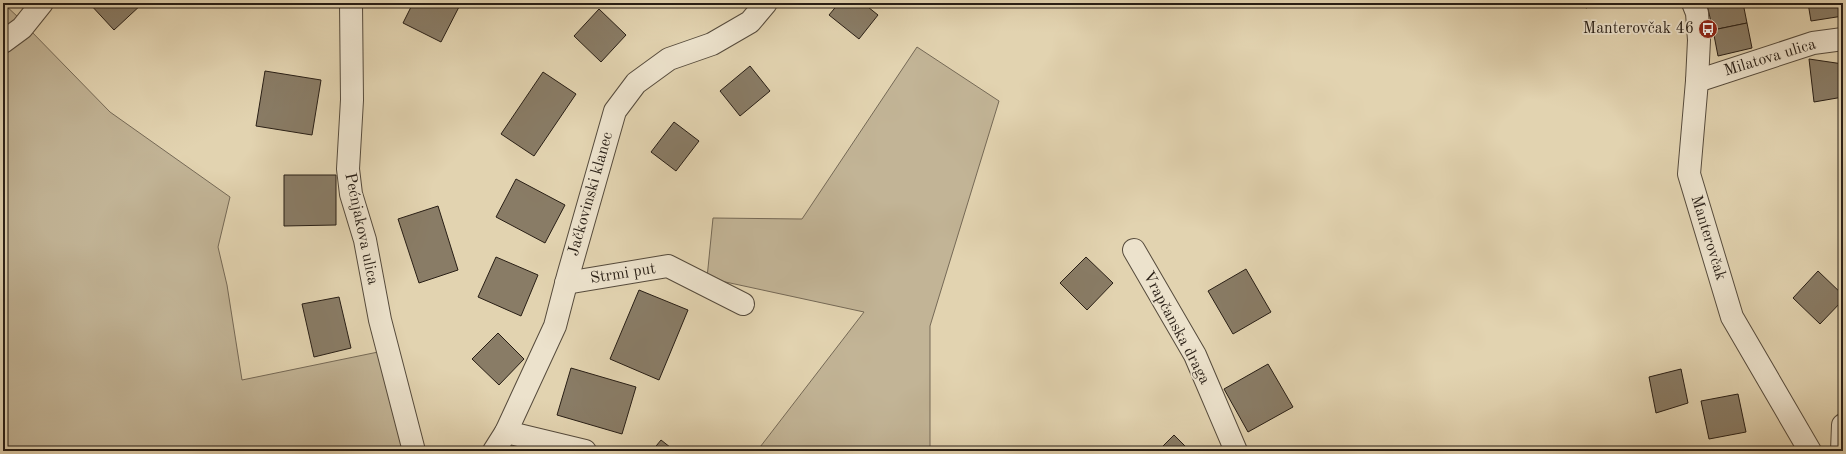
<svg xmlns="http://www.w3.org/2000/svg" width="1846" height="454" font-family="'Old Standard TT',serif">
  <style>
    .green { fill: #c2b496; stroke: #756956 }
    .building { fill: #897c66; stroke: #281e15 }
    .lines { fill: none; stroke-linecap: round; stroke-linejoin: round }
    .minor-casing { stroke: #564b3c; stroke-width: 24 }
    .minor { stroke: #ece2cc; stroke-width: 22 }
    .labels { text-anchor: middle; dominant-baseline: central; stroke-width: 3.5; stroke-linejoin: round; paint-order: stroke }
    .poi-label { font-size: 16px; fill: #281e15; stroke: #ece2cc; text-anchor: end }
    .street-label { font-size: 16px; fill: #281e15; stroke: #ece2cc }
  </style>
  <rect width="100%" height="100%" fill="#e2d3b0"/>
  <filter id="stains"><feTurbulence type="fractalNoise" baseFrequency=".005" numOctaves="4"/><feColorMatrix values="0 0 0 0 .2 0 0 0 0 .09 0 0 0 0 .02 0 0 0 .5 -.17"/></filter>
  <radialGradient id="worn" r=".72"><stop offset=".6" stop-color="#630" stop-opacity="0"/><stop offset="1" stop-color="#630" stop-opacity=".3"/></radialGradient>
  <!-- green -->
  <g class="green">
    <path d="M3,3L19,18L3,31Z"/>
    <path d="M29,29L110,112L230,197L218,247L227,285L242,380L383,351L408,451H3V51Z"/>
    <path d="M917,47L999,101L930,326V451H757L864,312L707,278L713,218L802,219Z"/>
  </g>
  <!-- building -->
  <g class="building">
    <path d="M89,3H143L114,30Z"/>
    <path d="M413,3H461L441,42L403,23Z"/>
    <path d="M839,3H863L878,15L859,39L829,15Z"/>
    <path d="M1570,3H1588L1587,8Z"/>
    <path d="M1715,3H1743L1747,23L1713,30L1707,5Z"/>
    <path d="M1808,3H1841L1843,16L1811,21Z"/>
    <path d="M599,9L626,35L601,62L574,36Z"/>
    <path d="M1747,23L1752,48L1718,56L1713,30Z"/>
    <path d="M1809,59L1843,64V97L1814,102Z"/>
    <path d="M750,66L770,91L740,116L720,91Z"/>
    <path d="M265,71L321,80L312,135L256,126Z"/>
    <path d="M543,72L576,94L534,156L501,134Z"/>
    <path d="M674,122L699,141L676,171L651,152Z"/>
    <path d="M284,175H336V225L284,226Z"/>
    <path d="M516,179L565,205L545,243L496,217Z"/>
    <path d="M438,206L458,270L419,283L398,219Z"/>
    <path d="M496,257L538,275L521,316L478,297Z"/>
    <path d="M1086,257L1113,283L1087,310L1060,283Z"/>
    <path d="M1246,269L1271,312L1233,334L1208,291Z"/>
    <path d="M1818,271L1843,295V300L1820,324L1793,298Z"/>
    <path d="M639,290L688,310L659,380L610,359Z"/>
    <path d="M339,297L351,348L314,357L302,304Z"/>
    <path d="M498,333L524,359L499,385L472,359Z"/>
    <path d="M1268,364L1293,407L1248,432L1224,389Z"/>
    <path d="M571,368L636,387L622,434L557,415Z"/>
    <path d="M1681,369L1688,403L1656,413L1649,377Z"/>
    <path d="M1738,394L1746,432L1709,439L1701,401Z"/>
    <path d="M1174,435L1190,451H1158Z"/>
    <path d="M661,440L675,451H652Z"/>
  </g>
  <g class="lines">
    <defs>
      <g id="minor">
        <path d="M351,3L352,100L348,169L351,194L365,240L380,320L414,451"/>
        <path d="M1693,3L1697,13L1699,40L1697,81L1689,174L1732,317L1810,451"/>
        <path d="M3,42L22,28L42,3"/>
        <path d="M1697,81L1813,43L1843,39"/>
        <path d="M1134,250L1195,355L1236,451"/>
        <path d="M566,283L668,266L743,304"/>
        <path d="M506,432L585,451"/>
        <path d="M494,451L506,432L555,326L568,276L615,111L636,83L669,59L712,44L750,22L766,3"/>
        <path d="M1842,451L1843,425"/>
      </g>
    </defs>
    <!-- minor casing -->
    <use href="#minor" class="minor-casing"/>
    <!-- minor -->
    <use href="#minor" class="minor"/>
  </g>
  <!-- icons -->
  <defs>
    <symbol id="bus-disc" viewBox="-11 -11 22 22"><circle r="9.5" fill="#8f2418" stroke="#ece2cc"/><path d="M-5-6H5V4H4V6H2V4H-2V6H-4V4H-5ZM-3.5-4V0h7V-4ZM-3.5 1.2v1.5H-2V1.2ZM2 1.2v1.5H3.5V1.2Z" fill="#fff"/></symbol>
  </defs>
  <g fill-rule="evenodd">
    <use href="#bus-disc" x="1697" y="18" width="22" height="22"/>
  </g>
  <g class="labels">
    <!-- poi labels -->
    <g class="poi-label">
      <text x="1694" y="29">Manterovčak 46</text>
    </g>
    <!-- street labels -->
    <g class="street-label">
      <text transform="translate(1770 58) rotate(-17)">Milatova ulica</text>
      <text transform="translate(591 194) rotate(-74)">Jačkovinski klanec</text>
      <text transform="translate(361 229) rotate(78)">Pećnjakova ulica</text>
      <text transform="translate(1708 238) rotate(73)">Manterovčak</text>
      <text transform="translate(623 274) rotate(-9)">Strmi put</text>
      <text transform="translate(1176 328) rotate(62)">Vrapčanska draga</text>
    </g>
  </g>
  <!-- margin -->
  <rect width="1846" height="454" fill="none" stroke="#e2d3b0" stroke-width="16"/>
  <rect x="4" y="4" width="1838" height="446" fill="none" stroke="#281e15" stroke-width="2"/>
  <rect x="8" y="8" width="1830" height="438" fill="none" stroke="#281e15"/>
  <rect width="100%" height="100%" filter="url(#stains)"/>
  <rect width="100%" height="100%" fill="url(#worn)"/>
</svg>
